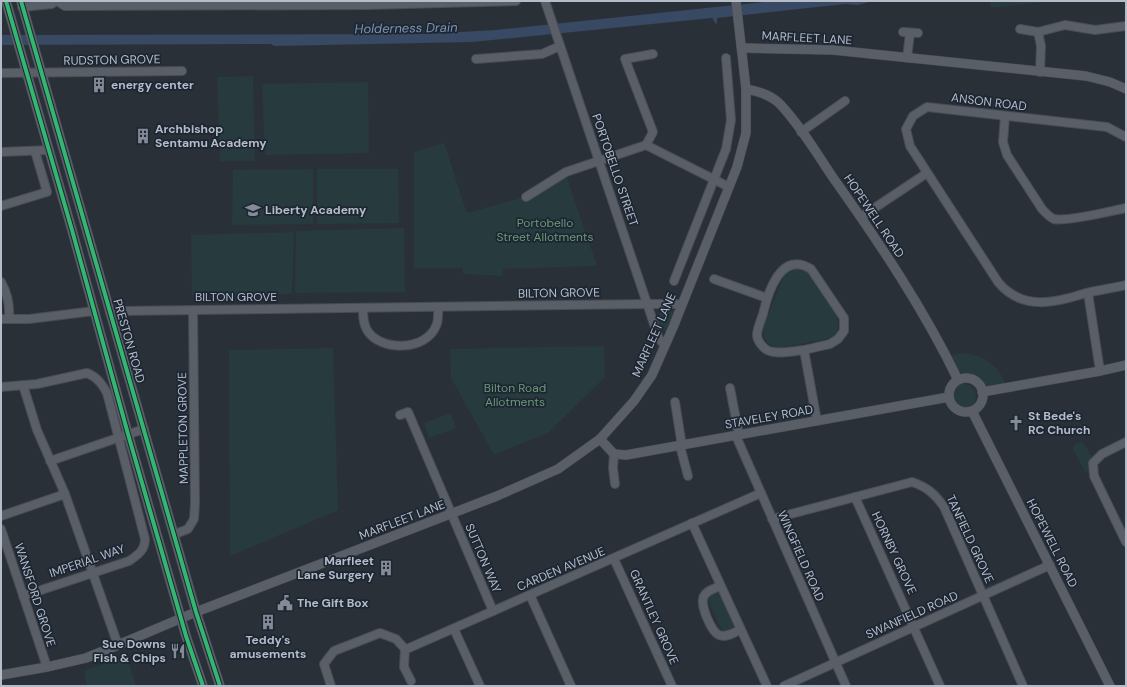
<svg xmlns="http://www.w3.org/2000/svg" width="1127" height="687" font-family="'DM Sans',sans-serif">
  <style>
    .green { fill: #273a3e }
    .water { fill: #384963 }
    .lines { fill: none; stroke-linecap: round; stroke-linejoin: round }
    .minor-casing { stroke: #484c53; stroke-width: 10 }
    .tertiary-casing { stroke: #484c53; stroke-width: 10 }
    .minor { stroke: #5a5e66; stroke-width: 8 }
    .tertiary { stroke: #5a5e66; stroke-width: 9 }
    .cycleway-casing { stroke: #1d2633; stroke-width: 6 }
    .cycleway { stroke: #33b770; stroke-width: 4 }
    .labels { text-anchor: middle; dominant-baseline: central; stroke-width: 3.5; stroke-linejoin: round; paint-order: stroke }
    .street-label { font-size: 12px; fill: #b4bcc9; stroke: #1d2633 }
    .poi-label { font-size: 12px; font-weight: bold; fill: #b4bcc9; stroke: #1d2633; text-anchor: start }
    .park-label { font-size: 12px; fill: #6b9a76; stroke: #1d2633 }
    .water-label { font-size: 13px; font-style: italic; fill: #7c92b1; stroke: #1d2633 }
  </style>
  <rect width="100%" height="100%" fill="#2a3038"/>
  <!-- green -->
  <g class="green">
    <path d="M990,1H1054L991,8Z"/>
    <path d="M253,76L255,161H220L217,77Z"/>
    <path d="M368,82L369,153L265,155L262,84Z"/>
    <path d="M444,143L467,213L543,192L566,175L597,266L503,269V276L463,274V268H414V152Z"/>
    <path d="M313,169V224L232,225L233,170Z"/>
    <path d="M317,169H398L399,223L317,224Z"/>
    <path d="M404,228L405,292L295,293L296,231Z"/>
    <path d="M294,232L292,294L192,295L191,235Z"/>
    <path d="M796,269L808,273L836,315L839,328L835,335L828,339L776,348C766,343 763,339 763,328L784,275Z"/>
    <path d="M666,308L671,309L675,312L668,332L662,330L658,318L661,310Z"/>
    <path d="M604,346L605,377L549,432L494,455L451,378L450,349Z"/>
    <path d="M333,348L338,510L230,556L229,350Z"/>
    <path d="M965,353C983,356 1000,365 1005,384L986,387L975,376L959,372L950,355Z"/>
    <circle cx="964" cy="396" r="12"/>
    <path d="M451,413L456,428L429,438L424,423Z"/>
    <path d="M1082,441L1092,456L1087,472H1085L1073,449L1074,445Z"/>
    <path d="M719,590L736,627L723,633L706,596Z"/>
    <path d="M127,656L136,686H87L84,671Z"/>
  </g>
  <!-- water -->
  <path class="water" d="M774,1H873L858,5L845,4L717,18V23L716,24L712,18L472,42L274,46L271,44L1,45V35L424,34L496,30Z"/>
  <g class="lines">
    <defs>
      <g id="minor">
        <path d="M57,1L65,6L368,5L516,1"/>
        <path d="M545,1L659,339L665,345"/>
        <path d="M22,7L52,4L55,1"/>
        <path d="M1020,29L1038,32L1065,25L1095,30L1126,26"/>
        <path d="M903,32L918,33"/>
        <path d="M1038,32L1041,46L1040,72"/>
        <path d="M907,58L910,33"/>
        <path d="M476,59L542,54L560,46"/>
        <path d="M1,73L182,71"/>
        <path d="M1005,116L1003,142L1007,155L1042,209C1046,213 1049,217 1054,219C1068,222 1111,211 1126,208"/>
        <path d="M801,132L845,101"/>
        <path d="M1126,137L1107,127L927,107L913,116L906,129L910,146L998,282C1022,311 1055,303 1086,293C1099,290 1113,288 1126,285"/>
        <path d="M646,145L653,132L625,59L653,54"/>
        <path d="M1,152L49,150"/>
        <path d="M526,197L566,172L646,145L729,187"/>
        <path d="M1,206L47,192L35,151"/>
        <path d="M861,217L927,173"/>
        <path d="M714,279L767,298"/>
        <path d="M674,281L726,149L731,120L726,58"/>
        <path d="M1,282C8,294 10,305 9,319"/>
        <path d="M1088,293L1100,371"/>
        <path d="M363,309C363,316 363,323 367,330C380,352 426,351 436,326C439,320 438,313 438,307"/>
        <path d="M110,313L121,311L648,304H677L680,306"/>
        <path d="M1,319H29L94,311"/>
        <path d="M804,350L830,344L838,339L844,331V318L811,269C781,250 768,292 763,314C761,320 757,329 757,335C757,340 762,347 767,350C776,355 793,351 804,350L817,421"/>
        <path d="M23,385L37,430L65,494L118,645"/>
        <path d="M1,387L37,384L87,373C97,377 102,384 107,393L145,539C145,550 138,555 129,561L23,596"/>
        <path d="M730,388L739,435"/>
        <path d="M675,402L682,446"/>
        <path d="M400,415L408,412L493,611"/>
        <path d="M736,436L846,686"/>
        <path d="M1126,442L1102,454L1093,463L1094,476L1126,542"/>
        <path d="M680,446L688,476"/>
        <path d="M614,454L613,468L615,484"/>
        <path d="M50,461L144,429"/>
        <path d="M855,497L940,686"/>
        <path d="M1,516L65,494"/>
        <path d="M772,519L912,482C927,487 935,494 944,507L1023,686"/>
        <path d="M692,523L767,686"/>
        <path d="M1,529L47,667"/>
        <path d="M175,534L188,529L194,519L195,503L193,310"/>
        <path d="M614,559L672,686"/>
        <path d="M720,586C714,589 707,590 704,596C699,603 711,632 719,635C726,638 733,633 740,630"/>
        <path d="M530,595L571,686"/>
        <path d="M454,629L480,686"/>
        <path d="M405,649L404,667L411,681"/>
        <path d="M331,686L324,664L334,651L380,633L396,639L405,649L409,648L761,493"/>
        <path d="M784,686L1050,565"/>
      </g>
      <g id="tertiary">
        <path d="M6,1L72,230L128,434L186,636L203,686"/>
        <path d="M21,1L196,612L220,686"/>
        <path d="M742,48L833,50L1086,76L1110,82L1126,89"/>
        <path d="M746,89C758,91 770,95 779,103C800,125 817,154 834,179C880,244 924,309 958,380"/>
        <circle cx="966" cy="395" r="17"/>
        <path d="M982,392L1100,371L1126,365"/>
        <path d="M972,411L1110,686"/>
        <path d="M600,439L614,454L626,455L949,397"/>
        <path d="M1,675L47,667L86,658L118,645L196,612L497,496L558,469L600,439L634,401L652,375L674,325L737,167L746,133V89L736,1"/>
      </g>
    </defs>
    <!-- minor casing -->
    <use href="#minor" class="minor-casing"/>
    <!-- tertiary casing -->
    <use href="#tertiary" class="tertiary-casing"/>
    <!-- minor -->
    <use href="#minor" class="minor"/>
    <!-- tertiary -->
    <use href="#tertiary" class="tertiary"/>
    <defs>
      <g id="cycleway">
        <path d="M6,1L72,230L128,434L186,636L203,686"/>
        <path d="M21,1L196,612L220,686"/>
      </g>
    </defs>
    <!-- cycleway casing -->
    <use href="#cycleway" class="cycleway-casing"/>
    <!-- cycleway -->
    <use href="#cycleway" class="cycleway"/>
  </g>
  <!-- icons -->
  <defs>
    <symbol id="building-bare" viewBox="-9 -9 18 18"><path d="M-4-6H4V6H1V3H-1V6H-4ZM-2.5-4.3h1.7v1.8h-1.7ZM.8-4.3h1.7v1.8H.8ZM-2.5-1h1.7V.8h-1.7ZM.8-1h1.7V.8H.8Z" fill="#848b96" stroke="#1d2633" stroke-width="2.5" paint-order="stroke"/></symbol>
    <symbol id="school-bare" viewBox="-9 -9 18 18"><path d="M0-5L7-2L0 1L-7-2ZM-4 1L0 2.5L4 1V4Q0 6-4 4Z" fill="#848b96" stroke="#1d2633" stroke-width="2.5" paint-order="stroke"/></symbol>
    <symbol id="church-bare" viewBox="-9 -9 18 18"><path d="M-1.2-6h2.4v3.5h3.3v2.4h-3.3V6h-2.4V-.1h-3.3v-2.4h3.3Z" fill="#848b96" stroke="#1d2633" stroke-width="2.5" paint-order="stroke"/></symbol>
    <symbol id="civic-bare" viewBox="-9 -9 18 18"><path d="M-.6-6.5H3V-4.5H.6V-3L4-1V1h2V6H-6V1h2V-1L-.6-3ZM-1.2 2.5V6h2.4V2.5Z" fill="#848b96" stroke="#1d2633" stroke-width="2.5" paint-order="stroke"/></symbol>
    <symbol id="restaurant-bare" viewBox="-9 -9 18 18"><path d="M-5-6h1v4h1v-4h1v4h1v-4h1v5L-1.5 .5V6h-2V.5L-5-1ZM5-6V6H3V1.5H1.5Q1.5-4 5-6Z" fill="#848b96" stroke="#1d2633" stroke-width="2.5" paint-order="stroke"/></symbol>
  </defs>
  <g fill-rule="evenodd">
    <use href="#building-bare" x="88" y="74" width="22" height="22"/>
    <use href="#building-bare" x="132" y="125" width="22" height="22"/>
    <use href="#school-bare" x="242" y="199" width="22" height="22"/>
    <use href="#church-bare" x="1005" y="412" width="22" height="22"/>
    <use href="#building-bare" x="375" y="557" width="22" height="22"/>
    <use href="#civic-bare" x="274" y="592" width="22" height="22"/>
    <use href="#building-bare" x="257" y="611" width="22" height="22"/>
    <use href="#restaurant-bare" x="167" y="640" width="22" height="22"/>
  </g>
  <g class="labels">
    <!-- street labels -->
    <g class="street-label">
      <text transform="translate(807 38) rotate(3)">MARFLEET LANE</text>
      <text transform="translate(112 60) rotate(-1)">RUDSTON GROVE</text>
      <text transform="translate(989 102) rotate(7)">ANSON ROAD</text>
      <text transform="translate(615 170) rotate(71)">PORTOBELLO STREET</text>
      <text transform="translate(874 216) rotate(56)">HOPEWELL ROAD</text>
      <text transform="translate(559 293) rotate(-1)">BILTON GROVE</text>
      <text x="236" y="297">BILTON GROVE</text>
      <text transform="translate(654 335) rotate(-66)">MARFLEET LANE</text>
      <text transform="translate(129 341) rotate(74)">PRESTON ROAD</text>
      <text transform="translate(769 417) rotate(-10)">STAVELEY ROAD</text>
      <text transform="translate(183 428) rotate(-91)">MAPPLETON GROVE</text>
      <text transform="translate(402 520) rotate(-21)">MARFLEET LANE</text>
      <text transform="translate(970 539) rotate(65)">TANFIELD GROVE</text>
      <text transform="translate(1052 543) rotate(63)">HOPEWELL ROAD</text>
      <text transform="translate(894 553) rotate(65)">HORNBY GROVE</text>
      <text transform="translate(801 556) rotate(66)">WINGFIELD ROAD</text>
      <text transform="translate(483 558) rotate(67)">SUTTON WAY</text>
      <text transform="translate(87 561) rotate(-19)">IMPERIAL WAY</text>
      <text transform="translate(561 569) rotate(-23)">CARDEN AVENUE</text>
      <text transform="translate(35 595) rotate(72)">WANSFORD GROVE</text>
      <text transform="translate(912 615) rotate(-24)">SWANFIELD ROAD</text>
      <text transform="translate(654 617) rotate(66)">GRANTLEY GROVE</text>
    </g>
    <!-- poi labels -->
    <g class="poi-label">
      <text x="111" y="85">energy center</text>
      <text x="155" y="129">Archbishop<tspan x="155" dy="14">Sentamu Academy</tspan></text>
      <text x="265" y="210">Liberty Academy</text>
      <text x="1028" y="416">St Bede's<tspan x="1028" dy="14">RC Church</tspan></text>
      <text x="374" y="561" text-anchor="end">Marfleet<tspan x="374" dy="14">Lane Surgery</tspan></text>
      <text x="297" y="603">The Gift Box</text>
      <text x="268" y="640" text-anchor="middle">Teddy's<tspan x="268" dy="14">amusements</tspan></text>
      <text x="166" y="644" text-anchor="end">Sue Downs<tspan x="166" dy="14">Fish &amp; Chips</tspan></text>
    </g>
    <!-- park labels -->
    <g class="park-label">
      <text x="545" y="223">Portobello<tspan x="545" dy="14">Street Allotments</tspan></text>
      <text x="515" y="388">Bilton Road<tspan x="515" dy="14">Allotments</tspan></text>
    </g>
    <!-- water labels -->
    <g class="water-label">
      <text transform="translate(406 28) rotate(-1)">Holderness Drain</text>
    </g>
  </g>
  <!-- border -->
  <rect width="1127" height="687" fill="none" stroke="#b4bcc9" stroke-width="4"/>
</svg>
